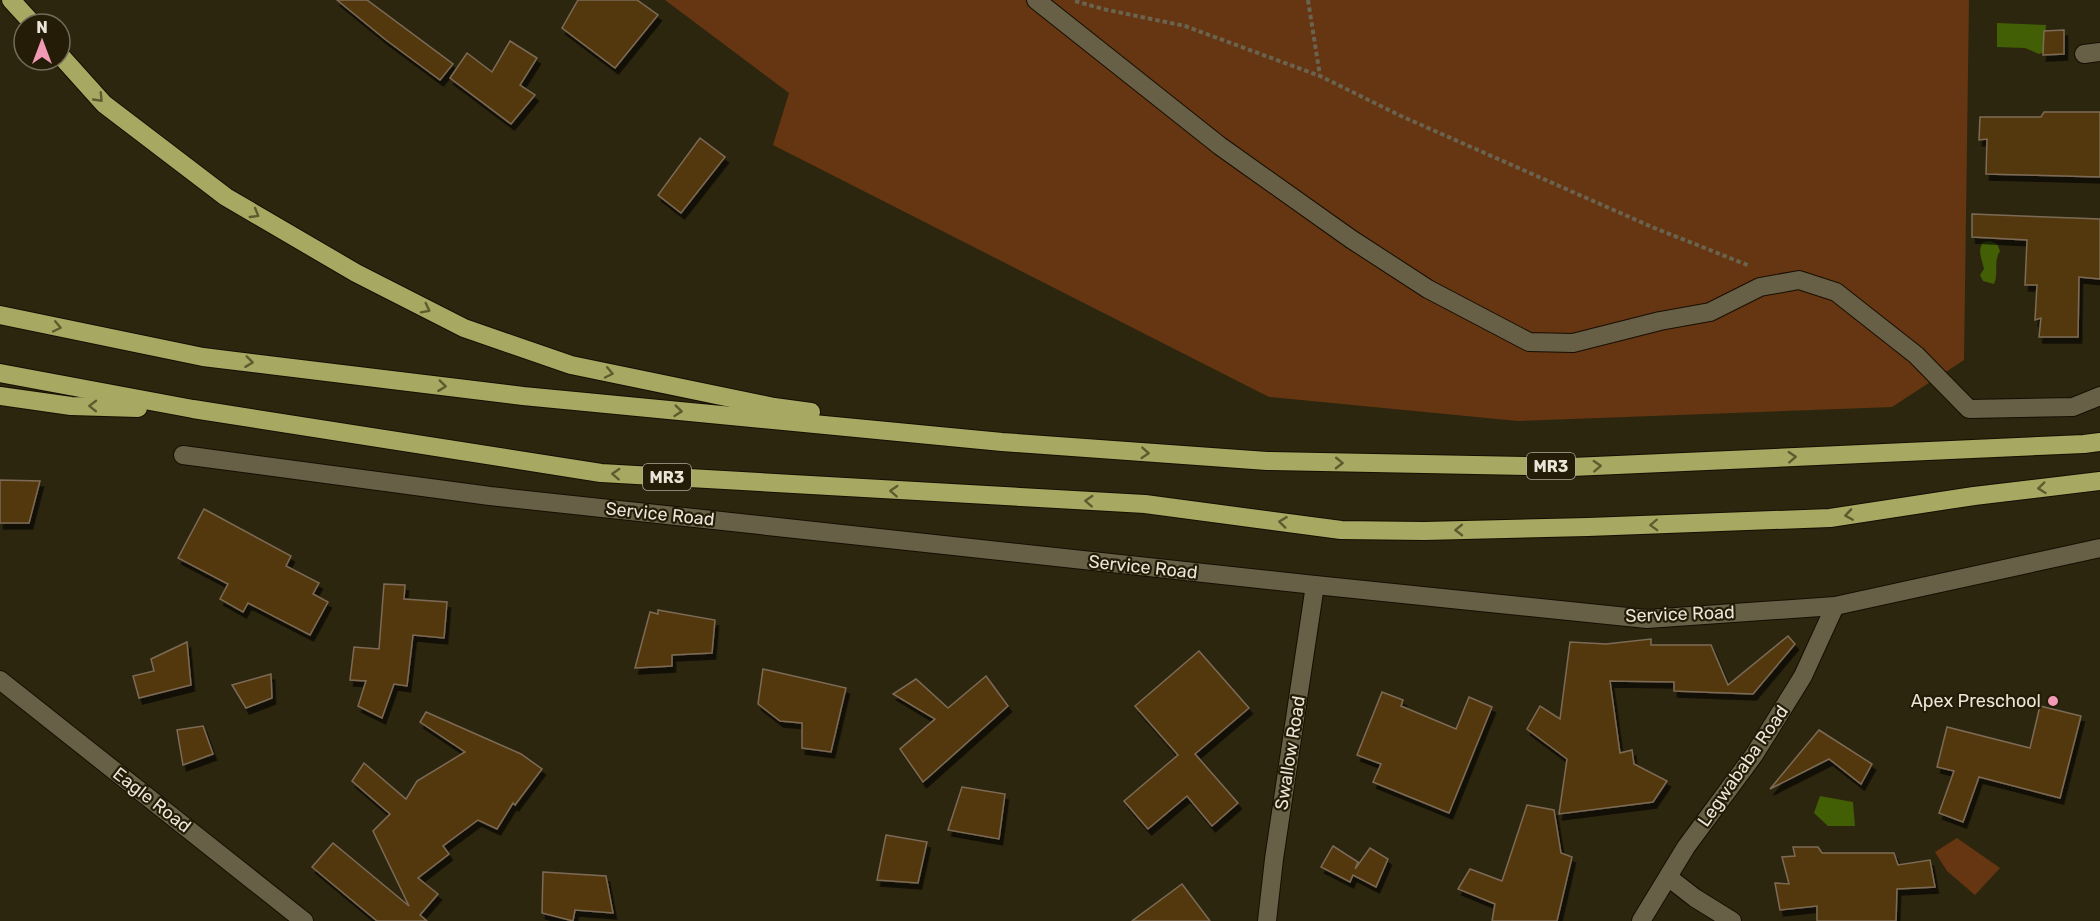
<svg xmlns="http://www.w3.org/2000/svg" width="2100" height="921" font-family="Rubik,sans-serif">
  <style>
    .green { fill: #653611 }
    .water { fill: #425f05 }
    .building { fill: #53370d; stroke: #7c6b56; stroke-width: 1.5; filter: url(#shadow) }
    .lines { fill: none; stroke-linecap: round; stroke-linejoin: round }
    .minor-casing { stroke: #160e00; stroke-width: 20 }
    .highway-casing { stroke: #160e00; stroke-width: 20 }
    .path { stroke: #69634f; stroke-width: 4; stroke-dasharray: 4.5 3; stroke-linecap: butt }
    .minor { stroke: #685f47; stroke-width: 18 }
    .highway { stroke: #a7a861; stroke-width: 18 }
    .oneway { stroke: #5f5b2f }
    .poi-dot { fill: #f09ab5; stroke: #241c06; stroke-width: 2 }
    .labels { text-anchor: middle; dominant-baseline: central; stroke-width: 4.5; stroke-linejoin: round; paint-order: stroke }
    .shield { fill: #241c06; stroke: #afa999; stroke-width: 1.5 }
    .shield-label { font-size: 16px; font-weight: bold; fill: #eae5d8 }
    .street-label { font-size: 18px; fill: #eae5d8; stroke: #241c06 }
    .poi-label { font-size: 18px; fill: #eae5d8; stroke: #241c06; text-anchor: end }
  </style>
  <defs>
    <filter id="shadow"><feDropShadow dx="3.5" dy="6" stdDeviation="0" flood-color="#0009"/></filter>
  </defs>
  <rect width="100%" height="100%" fill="#2d260f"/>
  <!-- green -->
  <g class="green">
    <path d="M665,0H1969L1964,360L1892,407L1518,421L1269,397L773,145L789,93Z"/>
    <path d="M1957,838L2000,868L1975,895L1947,871L1935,852Z"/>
  </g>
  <!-- water -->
  <g class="water">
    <path d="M1997,23L2046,25L2044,52L2039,54L2025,48L1997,47Z"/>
    <path d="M1990,241L1997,244L2000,251C1993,262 1999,273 1994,284L1983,281L1980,275L1984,269C1982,259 1977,251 1983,242Z"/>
    <path d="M1820,796L1853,802L1855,826H1828L1814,813Z"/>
  </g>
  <!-- building -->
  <g class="building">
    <path d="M337,0H367L453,64L440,80L386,40Z"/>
    <path d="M578,0H637L658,15L615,68L562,28Z"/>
    <path d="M2064,30V54L2043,55L2044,31Z"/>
    <path d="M510,41L537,58L520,85L535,95L511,124L450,78L467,53L492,72Z"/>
    <path d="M2044,112H2100V177L1986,174L1987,139L1979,140L1980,117H2041Z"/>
    <path d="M700,138L725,157L681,213L658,195Z"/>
    <path d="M1972,214L2100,219V279L2079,277L2078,337H2039L2041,318L2035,320L2037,285H2025L2027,240L1972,237Z"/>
    <path d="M0,480L40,481L29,523H0Z"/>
    <path d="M204,509L291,556L286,566L319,583L313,594L328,602L310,635L248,603L243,612L220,599L228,584L178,558Z"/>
    <path d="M384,584L405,585L404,599L447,602L444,638L413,635L407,686L394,684L382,718L358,706L366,681L350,680L354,647L379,649Z"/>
    <path d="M658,610L715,620L712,653L672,655V666L635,668L650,612L658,614Z"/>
    <path d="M1788,636L1795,644L1753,694L1674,691V682L1610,681L1620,753L1632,750L1634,764L1667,781L1653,802L1559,814L1567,759L1527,729L1540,706L1560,719L1570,642L1606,644L1651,639V645H1711L1728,685Z"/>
    <path d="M187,642L191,685L139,698L133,676L154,671L151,659Z"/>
    <path d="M1199,651L1249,708L1195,754L1238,803L1212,826L1187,796L1148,829L1124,801L1178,755L1135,706Z"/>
    <path d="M763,669L846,688L831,752L802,748V723L780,721L758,704Z"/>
    <path d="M271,674L272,698L246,708L232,685Z"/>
    <path d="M986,676L1008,706L923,782L900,749L935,719L893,694L916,679L948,708Z"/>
    <path d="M1382,692L1403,700L1401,706L1456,729L1469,697L1492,707L1449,813L1373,782L1381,764L1357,755Z"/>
    <path d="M2040,706L2081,716L2060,798L1979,777L1963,822L1939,813L1954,771L1937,767L1947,727L2030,748Z"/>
    <path d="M426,712L521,754L542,769L515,805L513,803L497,829L478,820L443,846L449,854L418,878L438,894L420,915L427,921H377L312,867L333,843L409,906L373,831L390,814L352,781L364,763L406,799L417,781L465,752L420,722Z"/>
    <path d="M203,726L213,754L183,765L177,730Z"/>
    <path d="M1819,730L1872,764L1861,784L1829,759L1770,789Z"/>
    <path d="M962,787L1005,794L999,839L948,830Z"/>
    <path d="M1527,805L1554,810L1561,853L1572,857L1557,921H1492L1495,904L1458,889L1470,869L1502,881Z"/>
    <path d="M886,835L927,842L918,883L877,880Z"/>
    <path d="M1333,846L1358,862L1355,869L1370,848L1388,859L1376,887L1353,875L1350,882L1321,867Z"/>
    <path d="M1793,847H1818L1822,853H1894L1898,865L1930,860L1935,887L1897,889L1896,921H1817V906L1780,910L1775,883L1789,884L1782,857L1795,856Z"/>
    <path d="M543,872L606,876L613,913L575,910L573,921L542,913Z"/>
    <path d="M1182,884L1210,921H1132Z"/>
  </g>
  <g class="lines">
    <defs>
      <g id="minor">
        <path d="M1036,0L1220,146L1351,239L1428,289L1529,342L1573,343L1660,321L1710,312L1760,287L1799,280L1836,292L1916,355L1969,409L2073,407L2100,396"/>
        <path d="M2084,54L2100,52"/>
        <path d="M183,455L490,496L1315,585L1647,619L1835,606L2100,548"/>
        <path d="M0,680L304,921"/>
        <path d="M1668,877L1695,898L1732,921"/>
        <path d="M1267,921L1274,859L1315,585"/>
        <path d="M1641,921L1686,847L1754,755L1795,689L1803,676L1835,606"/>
      </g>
      <g id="highway">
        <path d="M11,0L33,24"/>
        <path d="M60,55L104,104L226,197L356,273L464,328L571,365L774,407L811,412"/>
        <path d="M0,315L203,357L523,396L1002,442L1267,461L1572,467L2084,444L2100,442"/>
        <path d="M0,373L193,409L601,473L1145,504L1341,530L1424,531L1588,527L1830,518L1974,496L2100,481"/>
        <path d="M0,396L71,406L138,408"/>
      </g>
    </defs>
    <!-- minor casing -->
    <use href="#minor" class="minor-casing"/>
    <!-- highway casing -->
    <use href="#highway" class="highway-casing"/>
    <!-- path -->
    <g class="path">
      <path d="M1308,0L1320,76"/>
      <path d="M1075,1L1103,9L1185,26L1320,76L1401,116L1652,227L1750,266"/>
    </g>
    <!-- minor -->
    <use href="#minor" class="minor"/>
    <!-- highway -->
    <use href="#highway" class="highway"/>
  </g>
  <!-- one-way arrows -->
  <defs><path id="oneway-chevron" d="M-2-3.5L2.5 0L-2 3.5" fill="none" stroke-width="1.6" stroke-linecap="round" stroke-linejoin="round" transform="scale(1.5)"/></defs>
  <g class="oneway">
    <use href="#oneway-chevron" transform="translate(99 98) rotate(46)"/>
    <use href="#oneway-chevron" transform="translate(255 214) rotate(30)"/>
    <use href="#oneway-chevron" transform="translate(426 309) rotate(27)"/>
    <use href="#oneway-chevron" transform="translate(57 327) rotate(12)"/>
    <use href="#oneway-chevron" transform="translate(249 362) rotate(7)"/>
    <use href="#oneway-chevron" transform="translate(609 373) rotate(12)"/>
    <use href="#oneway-chevron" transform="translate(442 386) rotate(7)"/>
    <use href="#oneway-chevron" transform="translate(93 406) rotate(-179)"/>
    <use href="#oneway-chevron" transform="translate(678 411) rotate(6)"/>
    <use href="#oneway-chevron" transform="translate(1145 453) rotate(4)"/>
    <use href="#oneway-chevron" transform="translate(1792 457) rotate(-3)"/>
    <use href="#oneway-chevron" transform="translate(1339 463) rotate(1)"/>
    <use href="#oneway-chevron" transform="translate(1597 466) rotate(-3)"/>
    <use href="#oneway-chevron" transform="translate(616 474) rotate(-177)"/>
    <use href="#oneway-chevron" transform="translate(2042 488) rotate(174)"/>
    <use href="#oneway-chevron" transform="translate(894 491) rotate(-177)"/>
    <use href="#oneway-chevron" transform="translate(1089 501) rotate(-177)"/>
    <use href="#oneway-chevron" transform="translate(1849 515) rotate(171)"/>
    <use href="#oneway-chevron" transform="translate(1283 522) rotate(-173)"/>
    <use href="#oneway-chevron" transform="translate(1654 525) rotate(178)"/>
    <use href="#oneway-chevron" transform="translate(1459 530) rotate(179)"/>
  </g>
  <!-- markers -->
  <circle class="poi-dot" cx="2053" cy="701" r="6"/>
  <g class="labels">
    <!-- shield labels -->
    <g class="shield">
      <rect x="1527" y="453" width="48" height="26" rx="4.5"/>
      <rect x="643" y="464" width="48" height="26" rx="4.5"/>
    </g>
    <g class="shield-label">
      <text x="1551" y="466">MR3</text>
      <text x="667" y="477">MR3</text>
    </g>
    <!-- street labels -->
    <g class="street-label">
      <text transform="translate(660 514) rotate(6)">Service Road</text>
      <text transform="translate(1143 567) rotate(6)">Service Road</text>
      <text transform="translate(1680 614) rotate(-2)">Service Road</text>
      <text transform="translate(1290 753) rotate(-81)">Swallow Road</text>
      <text transform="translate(1743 766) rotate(-55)">Legwababa Road</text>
      <text transform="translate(152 800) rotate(38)">Eagle Road</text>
    </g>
    <!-- poi labels -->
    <g class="poi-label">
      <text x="2041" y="701">Apex Preschool</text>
    </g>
  </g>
  <!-- north arrow -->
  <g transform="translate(42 42)"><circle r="28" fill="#241c06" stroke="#736c5a" stroke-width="1.5"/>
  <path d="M0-4.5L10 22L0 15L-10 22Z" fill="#f09ab5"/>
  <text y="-9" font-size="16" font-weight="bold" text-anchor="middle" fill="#eae5d8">N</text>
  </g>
</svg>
